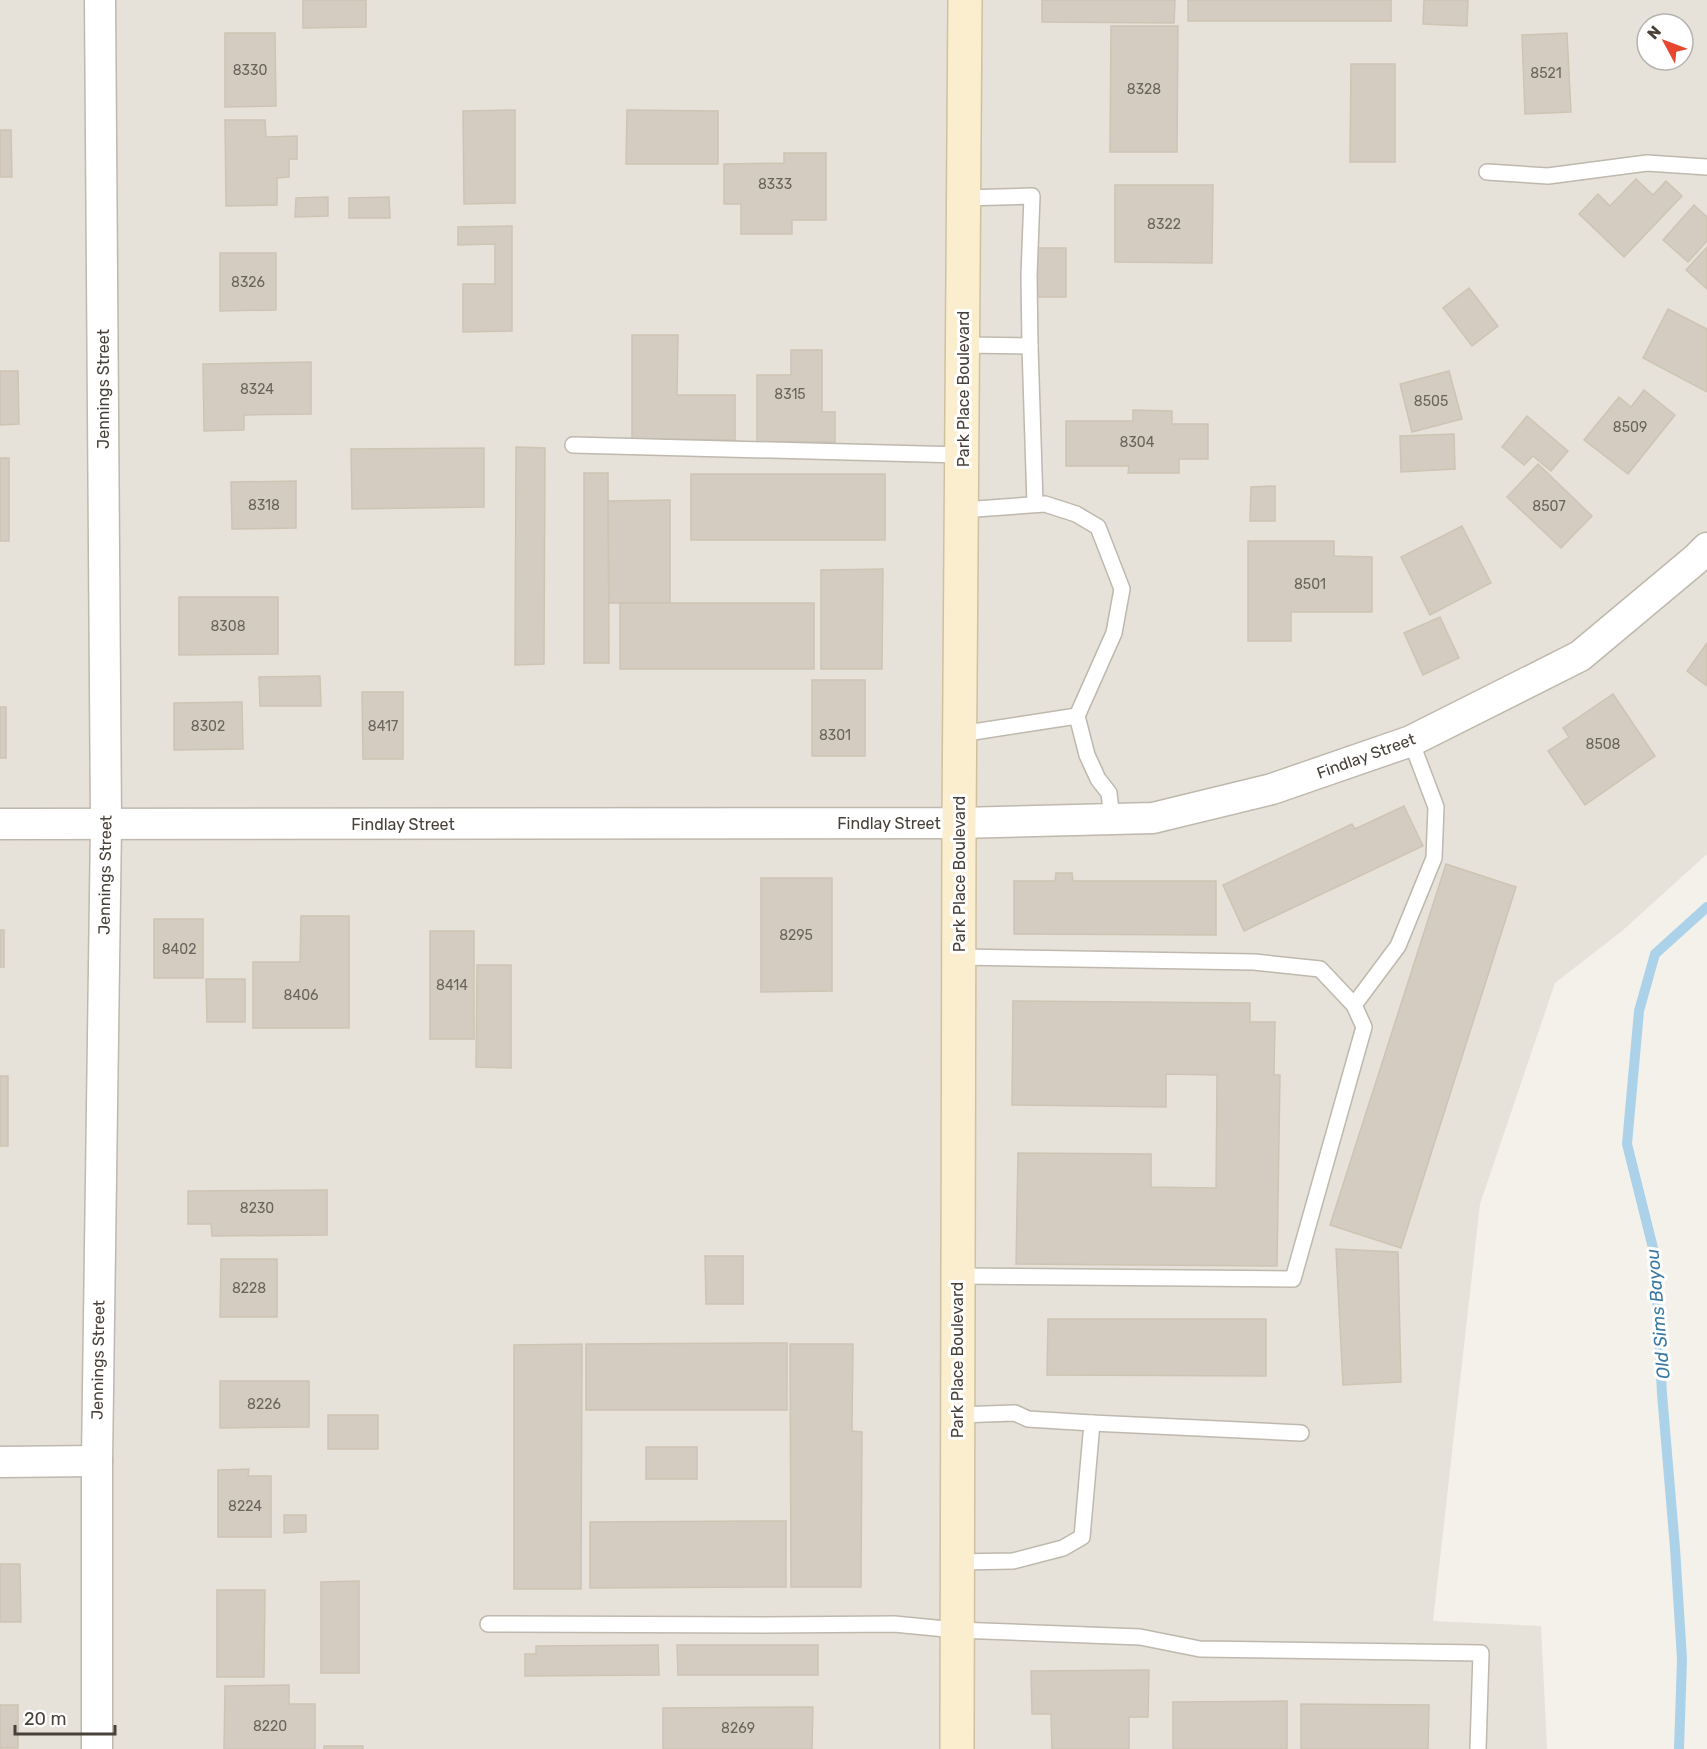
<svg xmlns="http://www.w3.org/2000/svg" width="1707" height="1749" font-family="Rubik,sans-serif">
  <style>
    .residential { fill: #e7e2d9; fill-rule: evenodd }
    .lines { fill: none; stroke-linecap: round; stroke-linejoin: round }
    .stream { stroke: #acd2ea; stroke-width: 10 }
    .building { fill: #d4ccc1; stroke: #cec4b4; stroke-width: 1.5 }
    .lane-casing { stroke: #beb8ad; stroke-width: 18 }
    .street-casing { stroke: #beb8ad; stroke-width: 33 }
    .secondary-casing { stroke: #cfc19e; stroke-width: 36 }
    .lane { stroke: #fff; stroke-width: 15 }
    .street { stroke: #fff; stroke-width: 30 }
    .secondary { stroke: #faeece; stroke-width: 33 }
    .labels { text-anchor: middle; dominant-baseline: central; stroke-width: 6; stroke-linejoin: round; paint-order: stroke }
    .number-label { font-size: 14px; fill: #6a645b }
    .street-label { font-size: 16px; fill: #474139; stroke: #fff }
    .water-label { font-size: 18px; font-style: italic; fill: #3978a2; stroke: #fff }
  </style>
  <rect width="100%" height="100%" fill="#f4f1ea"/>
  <!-- residential -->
  <path class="residential" d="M0,0H1707V854L1622,931L1555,983L1480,1204L1433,1621L1541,1626L1547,1749H0ZM1647,24H1683V60H1647Z"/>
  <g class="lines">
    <!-- stream -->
    <path class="stream" d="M1679,1749L1682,1659L1675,1548L1662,1394L1655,1256L1627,1144L1639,1011L1655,954L1707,907"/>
  </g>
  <!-- building -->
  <g class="building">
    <path d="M303,0H366V27L303,28Z"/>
    <path d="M1042,0H1175L1174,23L1042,22Z"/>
    <rect x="1188" y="0" width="203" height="21"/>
    <path d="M1424,0H1468L1467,26L1423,24Z"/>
    <path d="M1111,26H1178L1177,152H1110Z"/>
    <path d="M225,33H275L276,106L225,107Z"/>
    <path d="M1567,33L1571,112L1525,114L1522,35Z"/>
    <path d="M1351,64H1395V162H1350Z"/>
    <path d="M515,110V203L464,204L463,111Z"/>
    <path d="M627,110L718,111V164H626Z"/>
    <path d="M225,120H265L266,137L297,136V159H289V177L277,178V205L226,206Z"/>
    <path d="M0,130H11L12,177H0Z"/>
    <path d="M784,153H826V220H792V234H741V204H724V164L784,163Z"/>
    <path d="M1636,179L1653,195L1666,181L1682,196L1624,257L1579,214L1598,194L1610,206Z"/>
    <path d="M1115,185H1213L1212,263L1115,262Z"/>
    <path d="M328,197V216L295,217L296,198Z"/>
    <path d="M389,197L390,218H349V198Z"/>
    <path d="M1694,205L1707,217V241L1688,262L1663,240Z"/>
    <path d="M512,226V331L463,332V284H495V244L458,245V227Z"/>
    <path d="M1707,247V289L1686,270Z"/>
    <path d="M1036,248H1066V297H1035Z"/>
    <path d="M220,253H276V310L220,311Z"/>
    <path d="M1469,288L1498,326L1472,346L1443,308Z"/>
    <path d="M1668,309L1707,329V392L1643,358Z"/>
    <path d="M632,335H678L677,395H735V440L632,439Z"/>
    <path d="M791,350H822V412H835V442H757V375H791Z"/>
    <path d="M311,362V414L244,415V430L204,431L203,364Z"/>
    <path d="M0,371H18L19,424L0,425Z"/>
    <path d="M1449,371L1462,419L1412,432L1400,384Z"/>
    <path d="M1644,390L1675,415L1628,474L1584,440L1619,397L1631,407Z"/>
    <path d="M1133,410L1172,411V424H1208V459H1179V473H1128L1129,466H1066V421H1133Z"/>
    <path d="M1527,416L1568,451L1551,471L1533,456L1524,465L1502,447Z"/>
    <path d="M1454,434L1455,469L1401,472L1400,436Z"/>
    <path d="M516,447L545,448L544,664L515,665Z"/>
    <path d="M484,448V507L352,509L351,449Z"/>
    <rect x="0" y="458" width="9" height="83"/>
    <path d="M1538,464L1592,516L1561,548L1507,497Z"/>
    <path d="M584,473H608L609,663H584Z"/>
    <rect x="691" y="474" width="194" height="66"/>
    <path d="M296,481V528L232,529L231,482Z"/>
    <path d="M1275,486V521H1250L1251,487Z"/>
    <path d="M670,500V603H609L608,501Z"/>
    <path d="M1462,526L1491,583L1430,615L1401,557Z"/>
    <path d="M1248,541H1334V556L1372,557V612H1291V641H1248Z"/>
    <path d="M883,569L882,669H821V570Z"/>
    <path d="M179,597H278V654L179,655Z"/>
    <rect x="620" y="603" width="194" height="66"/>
    <path d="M1440,617L1459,658L1423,675L1404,633Z"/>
    <path d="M1707,643V686L1687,671Z"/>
    <path d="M320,676L321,706H260L259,677Z"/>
    <rect x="812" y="680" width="53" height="76"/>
    <path d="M362,692H403V759H363Z"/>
    <path d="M1613,694L1655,756L1585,805L1548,751L1569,737L1563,728Z"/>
    <path d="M242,702L243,749L174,750V703Z"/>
    <rect x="0" y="707" width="6" height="51"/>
    <path d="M1404,806L1423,846L1244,931L1223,885L1352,824L1355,829Z"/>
    <path d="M1446,864L1516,887L1401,1248L1330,1225Z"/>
    <path d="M1056,873H1072L1073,881H1216V935L1014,934V881H1055Z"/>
    <path d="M761,878H832V991L761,992Z"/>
    <path d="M301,916H349V1028H253V962H300Z"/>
    <rect x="154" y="919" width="49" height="59"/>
    <rect x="0" y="930" width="4" height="37"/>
    <rect x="430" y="931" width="44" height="108"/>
    <path d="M477,965H511V1068L476,1067Z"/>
    <path d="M206,979H245V1022H207Z"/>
    <path d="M1013,1001L1250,1003V1022H1275L1274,1075H1280L1277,1266L1016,1264L1018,1153L1151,1154V1187L1216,1188L1217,1075L1166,1074V1107L1012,1105Z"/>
    <rect x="0" y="1076" width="8" height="70"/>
    <path d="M327,1190V1235L212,1236L211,1224H188V1191Z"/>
    <path d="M1336,1249L1398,1252L1401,1382L1343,1385Z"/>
    <path d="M705,1256H743V1304H706Z"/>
    <path d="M221,1259H277V1317H220Z"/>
    <path d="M1048,1319H1266V1376L1047,1375Z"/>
    <path d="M787,1343V1410H586V1344Z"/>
    <path d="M582,1344L581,1589H514V1345Z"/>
    <path d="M790,1344H853L852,1431L862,1432L861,1587H791Z"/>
    <path d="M220,1381H309V1427L220,1428Z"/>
    <rect x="328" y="1415" width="50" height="34"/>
    <rect x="646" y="1447" width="51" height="32"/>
    <path d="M249,1469L248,1476H271V1537H218V1470Z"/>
    <path d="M284,1515H306V1532L284,1533Z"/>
    <path d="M786,1521V1587L590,1588V1522Z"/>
    <path d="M0,1564H20L21,1622H0Z"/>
    <path d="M359,1581V1673H321V1582Z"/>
    <path d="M217,1590H265L264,1677H217Z"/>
    <path d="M658,1645L659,1675L525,1676V1654H536V1646Z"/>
    <path d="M677,1645H818V1675H678Z"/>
    <path d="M1149,1670L1148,1717H1129V1749H1052L1051,1714H1032L1031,1671Z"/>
    <path d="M289,1685V1704H315V1749H224L225,1686Z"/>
    <path d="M1287,1701V1749H1173V1702Z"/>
    <path d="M1301,1704L1429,1705L1428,1749H1301Z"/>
    <rect x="0" y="1705" width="18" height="43"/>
    <path d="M813,1707L812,1749H663V1708Z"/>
    <rect x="324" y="1746" width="39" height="3"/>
  </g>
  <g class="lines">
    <defs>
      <g id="lane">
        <path d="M1487,172L1548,176L1647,163L1707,167"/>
        <path d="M964,198L1032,196L1029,276L1030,346"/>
        <path d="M963,345L1030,346L1035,504"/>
        <path d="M573,445L962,455"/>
        <path d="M1077,716L1087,755L1098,779L1109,793L1112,819"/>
        <path d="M960,734L1077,716L1114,633L1122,589L1098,527L1076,514L1045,504L962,510"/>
        <path d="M1354,1005L1398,946L1434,858L1436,807L1411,741"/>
        <path d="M958,1276L1293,1279L1364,1027L1354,1005L1320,969L1254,962L959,957"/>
        <path d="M1092,1423L1301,1433"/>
        <path d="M956,1562L1013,1561L1063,1548L1082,1537L1092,1423L1028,1419L1015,1413L957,1415"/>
        <path d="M488,1624L766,1625L894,1624L956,1630L1140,1637L1200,1649L1481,1653L1478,1749"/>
      </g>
      <g id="street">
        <path d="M0,824L959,823L1153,818L1272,789L1411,741L1580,656L1696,559L1707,548"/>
        <path d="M0,1462L97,1461"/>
        <path d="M97,1749V1461L106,824L100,0"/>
      </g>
      <path id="secondary" d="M957,1749L959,823L965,0"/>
    </defs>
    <!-- lane casing -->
    <use href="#lane" class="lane-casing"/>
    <!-- street casing -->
    <use href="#street" class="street-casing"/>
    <!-- secondary casing -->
    <use href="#secondary" class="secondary-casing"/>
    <!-- lane -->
    <use href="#lane" class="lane"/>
    <!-- street -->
    <use href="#street" class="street"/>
    <!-- secondary -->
    <use href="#secondary" class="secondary"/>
  </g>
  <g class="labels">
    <!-- number labels -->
    <g class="number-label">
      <text x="250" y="70">8330</text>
      <text x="1546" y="73">8521</text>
      <text x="1144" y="89">8328</text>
      <text x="775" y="184">8333</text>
      <text x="1164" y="224">8322</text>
      <text x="248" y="282">8326</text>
      <text x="257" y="389">8324</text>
      <text x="790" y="394">8315</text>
      <text x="1431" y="401">8505</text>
      <text x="1630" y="427">8509</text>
      <text x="1137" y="442">8304</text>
      <text x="264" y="505">8318</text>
      <text x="1549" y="506">8507</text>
      <text x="1310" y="584">8501</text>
      <text x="228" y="626">8308</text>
      <text x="208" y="726">8302</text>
      <text x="383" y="726">8417</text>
      <text x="835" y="735">8301</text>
      <text x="1603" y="744">8508</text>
      <text x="796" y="935">8295</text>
      <text x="179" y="949">8402</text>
      <text x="452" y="985">8414</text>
      <text x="301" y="995">8406</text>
      <text x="257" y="1208">8230</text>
      <text x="249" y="1288">8228</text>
      <text x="264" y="1404">8226</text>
      <text x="245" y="1506">8224</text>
      <text x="270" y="1726">8220</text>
      <text x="738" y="1728">8269</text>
    </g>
    <!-- street labels -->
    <g class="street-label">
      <text transform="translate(103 389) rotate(-90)">Jennings Street</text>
      <text transform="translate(963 389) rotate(-90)">Park Place Boulevard</text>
      <text transform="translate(1366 756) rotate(-20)">Findlay Street</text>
      <text x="889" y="823">Findlay Street</text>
      <text x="403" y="824">Findlay Street</text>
      <text transform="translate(959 874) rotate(-90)">Park Place Boulevard</text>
      <text transform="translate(105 875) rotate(-89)">Jennings Street</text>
      <text transform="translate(98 1360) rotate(-89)">Jennings Street</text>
      <text transform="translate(957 1360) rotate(-90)">Park Place Boulevard</text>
    </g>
    <!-- water labels -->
    <g class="water-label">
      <text transform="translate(1658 1314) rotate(-95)">Old Sims Bayou</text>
    </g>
  </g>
  <!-- north arrow -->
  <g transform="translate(1665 42) rotate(311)"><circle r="28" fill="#ffffff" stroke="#b5b3b0" stroke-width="1.5"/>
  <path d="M0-4.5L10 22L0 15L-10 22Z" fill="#e6472e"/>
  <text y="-9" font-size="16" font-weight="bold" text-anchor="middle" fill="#474139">N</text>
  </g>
  <!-- scale -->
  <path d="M15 1725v9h100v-9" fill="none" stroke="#474139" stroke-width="3"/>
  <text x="24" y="1725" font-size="18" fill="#474139" stroke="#ffffff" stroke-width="4.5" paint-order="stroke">20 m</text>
</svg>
